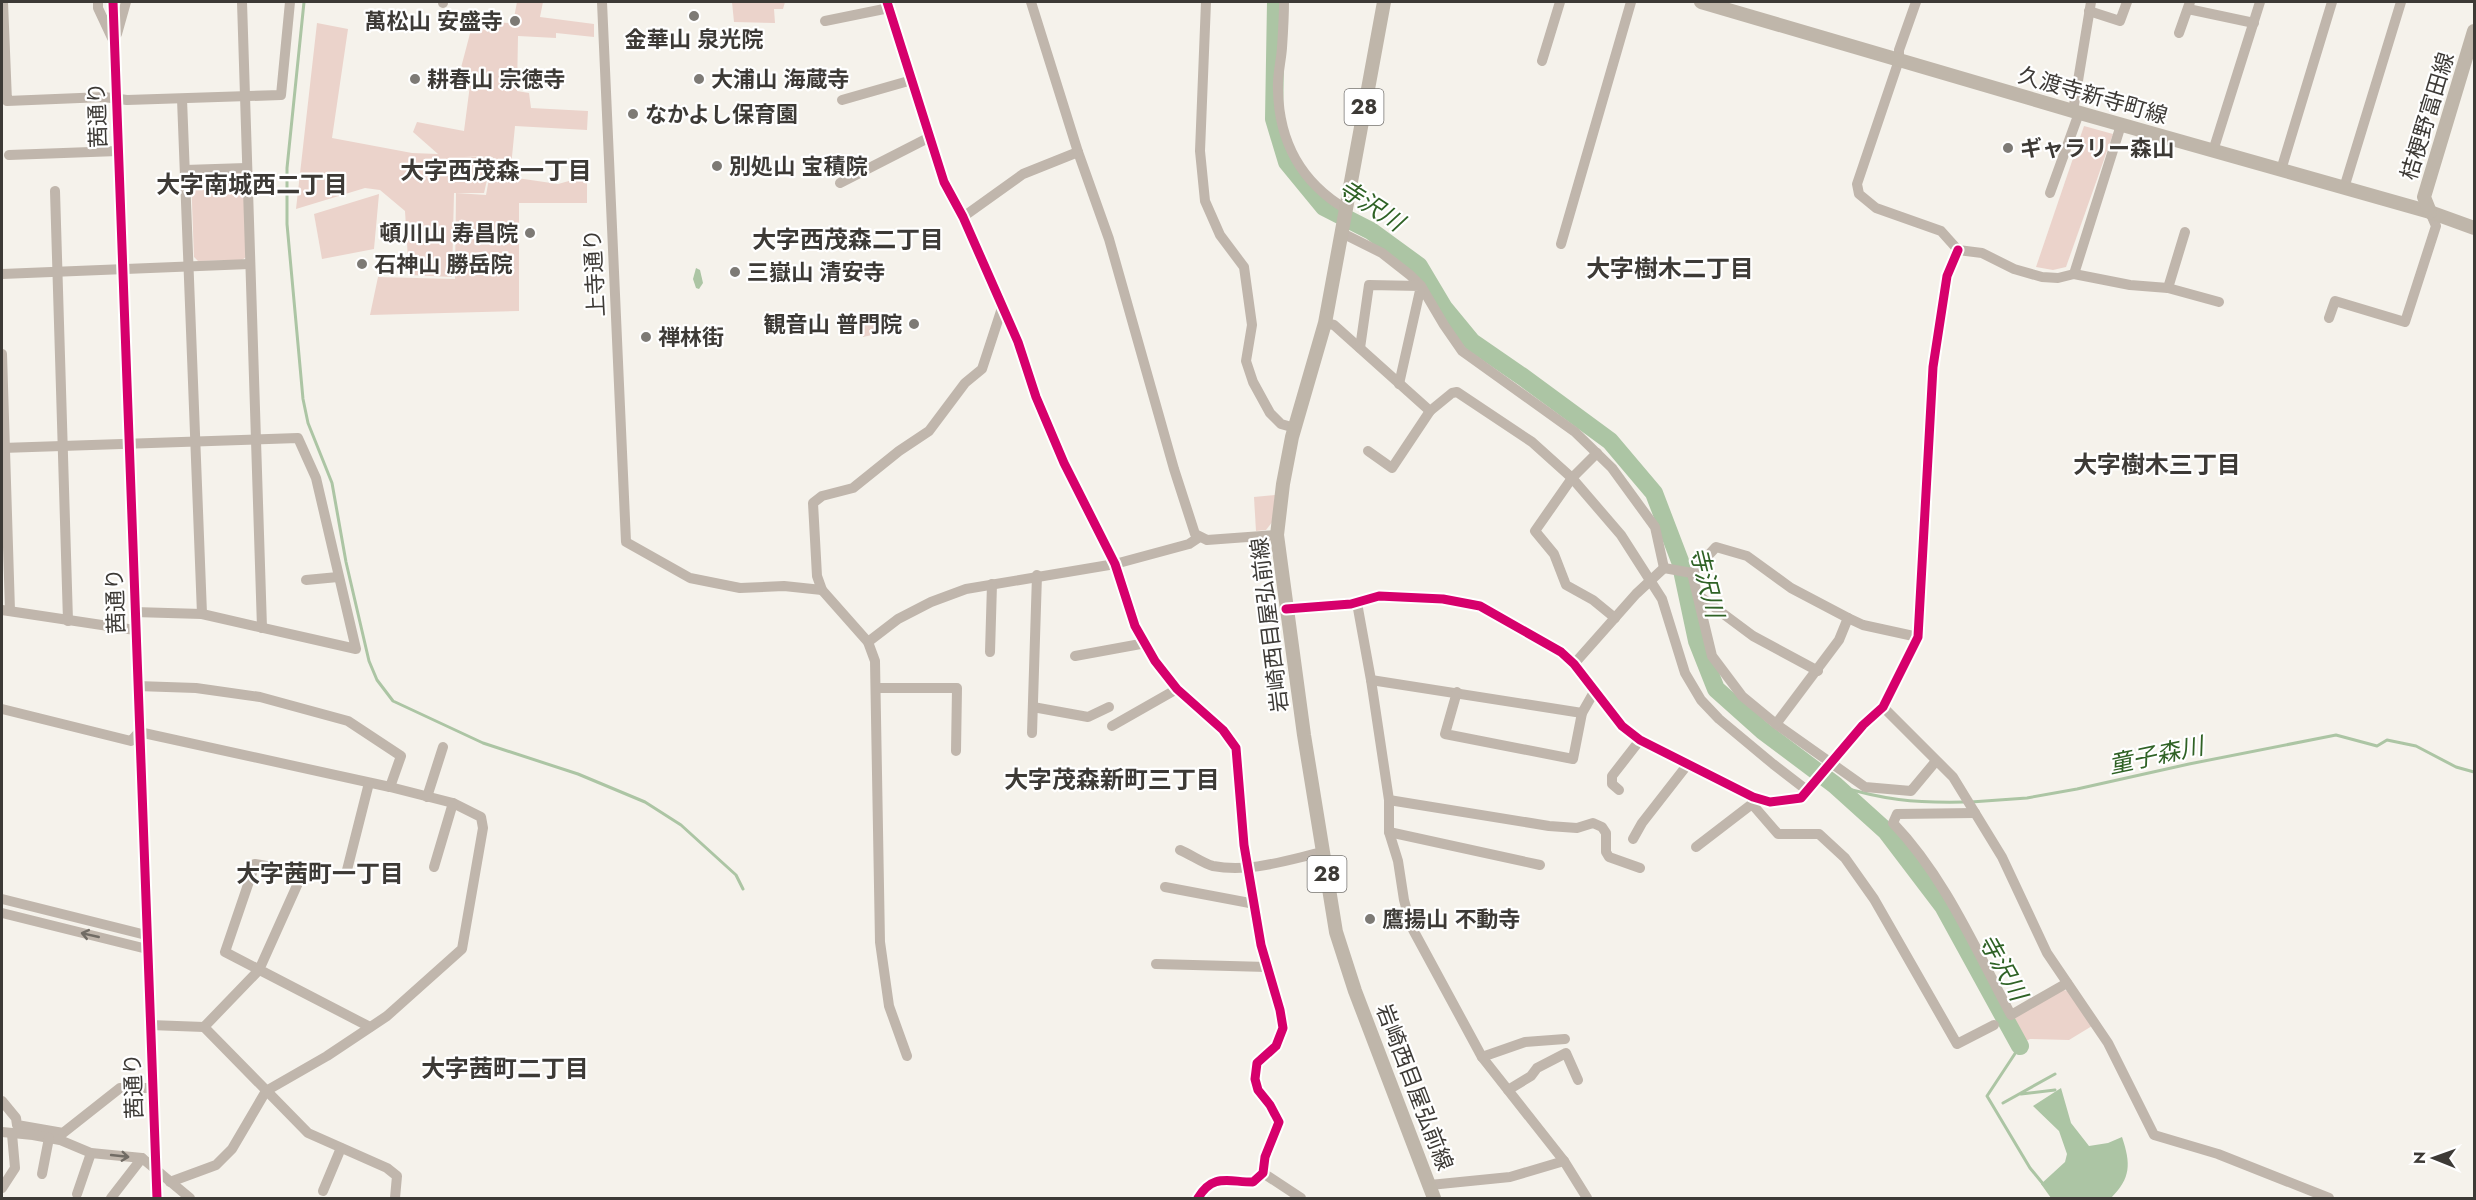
<svg xmlns="http://www.w3.org/2000/svg" width="2476" height="1200" font-family="Jost,'Noto Sans JP',sans-serif">
  <style>
    .green { fill: #ebd3cb }
    .water { fill: #acc5a4 }
    .lines { fill: none; stroke-linecap: round; stroke-linejoin: round }
    .stream { stroke: #acc5a4; stroke-width: 3 }
    .river { stroke: #acc5a4; stroke-width: 18 }
    .minor { stroke: #c0b6ac; stroke-width: 10 }
    .major { stroke: #bfb6aa; stroke-width: 14 }
    .cycleway-casing { stroke: #fff; stroke-width: 13 }
    .cycleway { stroke: #d6006c; stroke-width: 9 }
    .oneway { stroke: #716c65 }
    .poi-dot { fill: #7d7a75; stroke: #fff; stroke-width: 2 }
    .labels { text-anchor: middle; dominant-baseline: central; stroke-width: 4.5; stroke-linejoin: round; paint-order: stroke }
    .shield { fill: #fff; stroke: #777572; stroke-width: 1.5 }
    .shield-label { font-size: 21px; font-weight: bold; fill: #3d3a36 }
    .poi-label { font-size: 22px; font-weight: bold; fill: #3d3a36; stroke: #fff; text-anchor: start }
    .street-label { font-size: 22px; fill: #3d3a36; stroke: #fff }
    .neighbourhood-label { font-size: 24px; font-weight: bold; fill: #3d3a36; stroke: #fff }
    .water-label { font-size: 24px; font-style: italic; fill: #2f6225; stroke: #fff }
  </style>
  <rect width="100%" height="100%" fill="#f5f2eb"/>
  <!-- green -->
  <g class="green">
    <path d="M517,2H543L540,17L594,24V37L556,33V38L518,36L517,91L529,93L531,108L588,111L587,130L515,126L510,177L558,184L587,176V203H519V311L370,315L378,277L455,279L456,193L486,195L493,157L464,156L492,158L484,193H454L452,277L409,275L405,211L380,190L365,188L296,209L317,23L348,29L332,138L412,153L438,154L413,132L417,122L464,131L470,85L458,79L472,26L488,31L489,22L513,23Z"/>
    <path d="M732,2H785L783,9H774L775,23L734,22Z"/>
    <path d="M2084,126L2113,134L2066,267L2053,270L2036,267Z"/>
    <path d="M193,171H239L243,174L246,257L242,260L198,261L194,257L191,176Z"/>
    <path d="M379,194L374,249L322,259L314,214Z"/>
    <path d="M879,312L881,333L863,337L861,315Z"/>
    <path d="M1275,495L1273,521L1266,530L1256,531L1254,497Z"/>
    <path d="M2063,990L2069,991L2092,1026L2069,1040L2030,1039L2026,1041L2014,1018Z"/>
  </g>
  <!-- water -->
  <g class="water">
    <path d="M696,268L700,270L703,283L699,289L696,288L693,279Z"/>
    <path d="M2061,1088L2071,1123L2089,1146L2108,1143L2122,1137C2131,1164 2131,1178 2111,1198H2051L2041,1184L2065,1162L2067,1154L2059,1131L2033,1106Z"/>
  </g>
  <g class="lines">
    <!-- stream -->
    <g class="stream">
      <path d="M304,2L287,168V224L303,399L308,423L332,483L346,562L369,661L377,680L393,701L483,743L578,774L645,802L681,825L736,875L743,889"/>
      <path d="M1835,785C1884,800 1913,803 1964,802"/>
      <path d="M1971,802L2027,798L2077,789L2189,764L2336,735L2377,746L2387,740L2416,746L2456,767L2474,772"/>
      <path d="M2020,1046L1987,1096L2030,1168L2044,1185"/>
      <path d="M2021,1094L2055,1090"/>
      <path d="M2003,1103L2055,1074"/>
    </g>
    <!-- river -->
    <path class="river" d="M1276,2L1274,119L1287,162L1324,207L1371,231L1419,266L1444,308L1472,342L1523,377L1610,441L1654,493L1680,561L1697,641L1716,689L1763,731L1835,785L1886,831L1943,906L2020,1046"/>
    <!-- minor -->
    <g class="minor">
      <path d="M3,2L7,101L104,97L127,100L281,95L290,2"/>
      <path d="M98,2V8L112,38"/>
      <path d="M113,2L157,1198"/>
      <path d="M242,2L262,628"/>
      <path d="M602,2L626,542L690,578L740,588L784,586L822,590"/>
      <path d="M887,2L944,182L963,217L1018,342L1036,397L1064,463L1115,564L1135,626L1155,661L1177,689L1223,730L1236,748L1244,845L1261,945L1280,1010L1283,1028L1276,1046L1257,1063L1255,1079L1258,1090L1270,1105L1279,1122L1265,1157L1263,1173L1253,1182C1228,1182 1213,1173 1198,1198"/>
      <path d="M1031,2L1078,152L1109,239L1174,469L1195,534L1207,540L1277,535"/>
      <path d="M1206,2L1200,151L1205,201L1220,235L1244,267L1252,325L1246,361L1253,382L1270,413L1281,424L1295,428"/>
      <path d="M1284,2C1284,17 1283,33 1282,48C1281,62 1277,76 1278,90C1279,142 1302,183 1346,209"/>
      <path d="M1916,2L1899,50V60L1857,184L1859,194L1876,208L1941,231L1958,250L1982,253L2014,269L2042,277L2058,278L2074,274L2130,285L2168,288L2219,302"/>
      <path d="M443,3V2"/>
      <path d="M2188,9L2254,23"/>
      <path d="M2089,11L2120,21L2127,2"/>
      <path d="M825,21L889,8"/>
      <path d="M2179,33L2190,2"/>
      <path d="M117,34L126,2"/>
      <path d="M1542,61L1560,2"/>
      <path d="M182,99L202,614"/>
      <path d="M842,100L912,80"/>
      <path d="M2073,111L2091,2"/>
      <path d="M2213,151L2260,2"/>
      <path d="M9,155L118,151"/>
      <path d="M185,170L246,168"/>
      <path d="M2281,170L2332,2"/>
      <path d="M840,183L930,137"/>
      <path d="M2344,188L2401,2"/>
      <path d="M55,191L68,621"/>
      <path d="M2050,193L2079,113"/>
      <path d="M963,217L1023,174L1078,152"/>
      <path d="M1342,233L1382,253L1410,275L1421,286L1444,325L1462,351L1575,432L1612,468L1655,527L1664,568"/>
      <path d="M1561,244L1631,2"/>
      <path d="M2,274L249,264"/>
      <path d="M2074,274L2121,125"/>
      <path d="M2168,288L2185,232"/>
      <path d="M2329,318L2335,301L2405,322L2436,226L2430,212"/>
      <path d="M1325,323L1334,325L1430,411L1452,393L1457,392L1532,442L1572,478L1621,535L1662,599L1685,673L1701,700L1719,719L1773,764L1808,791"/>
      <path d="M1360,348L1369,285L1421,286L1399,384"/>
      <path d="M2,354L10,611"/>
      <path d="M2,448L298,438L316,478L356,649L202,614L134,612"/>
      <path d="M1368,451L1392,468L1430,411"/>
      <path d="M1597,453L1572,478L1535,531L1554,554L1566,585L1593,600L1615,618"/>
      <path d="M1664,568L1692,573"/>
      <path d="M1692,573L1712,656L1742,696L1776,724L1865,787L1911,791L1936,761"/>
      <path d="M1692,573L1716,547L1747,556L1791,588L1848,618L1863,625L1918,637"/>
      <path d="M306,580L338,577"/>
      <path d="M1698,595L1753,636L1818,671"/>
      <path d="M1357,603L1371,680L1389,800V832L1398,861L1404,900L1411,926L1482,1057L1564,1161L1587,1198"/>
      <path d="M1286,609L1351,604L1379,596L1443,599L1480,606L1561,652L1574,664L1622,726L1640,740L1753,797L1770,802L1801,798L1863,725L1883,707L1918,637L1933,367L1947,276L1958,250"/>
      <path d="M2,610L135,630"/>
      <path d="M868,642L898,619L931,602L966,589L1115,564L1189,544L1198,538"/>
      <path d="M990,652L992,584"/>
      <path d="M1075,656L1146,643"/>
      <path d="M1574,664L1636,594L1664,568"/>
      <path d="M1371,680L1582,713"/>
      <path d="M137,686L196,688L260,697L348,721L401,756L390,787"/>
      <path d="M877,688H957L956,751"/>
      <path d="M1457,692L1445,734L1573,759L1582,713L1594,692"/>
      <path d="M1033,707L1088,717L1109,707"/>
      <path d="M1883,707L1953,777L2002,857L2047,953L2108,1043L2154,1135L2218,1154L2329,1198"/>
      <path d="M2,709L131,741L139,732L390,787L453,803L481,817L483,828L462,949L387,1016L327,1056L266,1091L232,1149L216,1165L170,1182"/>
      <path d="M1776,724L1839,640L1848,618"/>
      <path d="M1112,726L1177,689"/>
      <path d="M1032,733L1037,575"/>
      <path d="M1619,790L1612,784V776L1640,740"/>
      <path d="M427,797L443,747"/>
      <path d="M1753,797L1752,804L1778,834H1819L1845,858L1874,899L1957,1044L1994,1025"/>
      <path d="M1389,800L1549,826L1577,828L1593,823L1602,827L1606,833V852L1609,857L1640,868"/>
      <path d="M1975,813L1897,814L1893,823C1945,877 1976,950 2011,1015L2067,983"/>
      <path d="M1389,832L1540,865"/>
      <path d="M1633,839L1642,823L1688,764"/>
      <path d="M1696,847L1752,804"/>
      <path d="M1180,850C1190,854 1204,864 1213,866C1250,873 1287,860 1323,852"/>
      <path d="M434,867L453,803"/>
      <path d="M347,870L369,783"/>
      <path d="M1165,887L1255,904"/>
      <path d="M2,899L146,935"/>
      <path d="M2,913L147,949"/>
      <path d="M1156,964L1267,967"/>
      <path d="M150,1025L204,1027L259,970L303,872L255,864L225,952L370,1027"/>
      <path d="M204,1027L308,1133L387,1168L397,1176L395,1198"/>
      <path d="M907,1056L889,1006L880,942L875,661L868,642L822,590L817,576L813,503L822,496L853,488L899,451L929,431L965,383L982,369L1002,308"/>
      <path d="M1482,1057L1525,1042L1565,1039"/>
      <path d="M1508,1090L1531,1076L1537,1068L1566,1053L1578,1080"/>
      <path d="M2,1101L16,1118L17,1125L63,1133L120,1088H152"/>
      <path d="M2,1132L33,1135L60,1140L91,1153L142,1158L190,1198"/>
      <path d="M1263,1173L1301,1198"/>
      <path d="M42,1174L49,1138"/>
      <path d="M1430,1185L1510,1177L1564,1161"/>
      <path d="M2,1188L15,1168L12,1134"/>
      <path d="M323,1191L341,1148"/>
      <path d="M77,1194L91,1153"/>
      <path d="M111,1198L142,1158"/>
    </g>
    <!-- major -->
    <g class="major">
      <path d="M1384,2L1325,323L1292,437L1283,484L1277,535L1304,735L1336,932L1355,991L1434,1198"/>
      <path d="M1701,2L2073,111L2430,212L2474,228"/>
      <path d="M2430,212L2424,197L2474,31"/>
    </g>
    <defs>
      <g id="cycleway">
        <path d="M113,2L157,1198"/>
        <path d="M887,2L944,182L963,217L1018,342L1036,397L1064,463L1115,564L1135,626L1155,661L1177,689L1223,730L1236,748L1244,845L1261,945L1280,1010L1283,1028L1276,1046L1257,1063L1255,1079L1258,1090L1270,1105L1279,1122L1265,1157L1263,1173L1253,1182C1228,1182 1213,1173 1198,1198"/>
        <path d="M1286,609L1351,604L1379,596L1443,599L1480,606L1561,652L1574,664L1622,726L1640,740L1753,797L1770,802L1801,798L1863,725L1883,707L1918,637L1933,367L1947,276L1958,250"/>
      </g>
    </defs>
    <!-- cycleway casing -->
    <use href="#cycleway" class="cycleway-casing"/>
    <!-- cycleway -->
    <use href="#cycleway" class="cycleway"/>
  </g>
  <!-- one-way arrows -->
  <defs><path id="oneway-shaft" d="M-6 0H5M1.5-3L5.5 0L1.5 3" fill="none" stroke-width="1.6" stroke-linecap="round" stroke-linejoin="round" transform="scale(1.5)"/></defs>
  <g class="oneway">
    <use href="#oneway-shaft" transform="translate(90 935) rotate(-167)"/>
    <use href="#oneway-shaft" transform="translate(120 1156) rotate(6)"/>
  </g>
  <!-- markers -->
  <g class="poi-dot">
    <circle cx="694" cy="16" r="6"/>
    <circle cx="515" cy="21" r="6"/>
    <circle cx="415" cy="79" r="6"/>
    <circle cx="699" cy="79" r="6"/>
    <circle cx="633" cy="114" r="6"/>
    <circle cx="2008" cy="148" r="6"/>
    <circle cx="717" cy="166" r="6"/>
    <circle cx="530" cy="233" r="6"/>
    <circle cx="362" cy="264" r="6"/>
    <circle cx="735" cy="272" r="6"/>
    <circle cx="914" cy="324" r="6"/>
    <circle cx="646" cy="337" r="6"/>
    <circle cx="1370" cy="919" r="6"/>
  </g>
  <g class="labels">
    <!-- shield labels -->
    <g class="shield">
      <rect x="1344.5" y="89" width="39" height="36" rx="4.5"/>
      <rect x="1307.5" y="856" width="39" height="36" rx="4.5"/>
    </g>
    <g class="shield-label">
      <text x="1364" y="107">28</text>
      <text x="1327" y="874">28</text>
    </g>
    <!-- poi labels -->
    <g class="poi-label">
      <text x="503" y="21" text-anchor="end">萬松山 安盛寺</text>
      <text x="694" y="39" text-anchor="middle">金華山 泉光院</text>
      <text x="427" y="79">耕春山 宗徳寺</text>
      <text x="711" y="79">大浦山 海蔵寺</text>
      <text x="645" y="114">なかよし保育園</text>
      <text x="2020" y="148">ギャラリー森山</text>
      <text x="729" y="166">別処山 宝積院</text>
      <text x="518" y="233" text-anchor="end">頓川山 寿昌院</text>
      <text x="374" y="264">石神山 勝岳院</text>
      <text x="747" y="272">三嶽山 清安寺</text>
      <text x="902" y="324" text-anchor="end">観音山 普門院</text>
      <text x="658" y="337">禅林街</text>
      <text x="1382" y="919">鷹揚山 不動寺</text>
    </g>
    <!-- street labels -->
    <g class="street-label">
      <text transform="translate(2093 95) rotate(16)">久渡寺新寺町線</text>
      <text transform="translate(97 115) rotate(-92)">茜通り</text>
      <text transform="translate(2427 116) rotate(-73)">桔梗野富田線</text>
      <text transform="translate(594 273) rotate(-93)">上寺通り</text>
      <text transform="translate(115 601) rotate(-92)">茜通り</text>
      <text transform="translate(1269 625) rotate(-97)">岩崎西目屋弘前線</text>
      <text transform="translate(133 1086) rotate(-92)">茜通り</text>
      <text transform="translate(1415 1087) rotate(69)">岩崎西目屋弘前線</text>
    </g>
    <!-- neighbourhood labels -->
    <g class="neighbourhood-label">
      <text x="496" y="170">大字西茂森一丁目</text>
      <text x="252" y="184">大字南城西二丁目</text>
      <text x="848" y="239">大字西茂森二丁目</text>
      <text x="1670" y="268">大字樹木二丁目</text>
      <text x="2157" y="464">大字樹木三丁目</text>
      <text x="1112" y="779">大字茂森新町三丁目</text>
      <text x="320" y="873">大字茜町一丁目</text>
      <text x="505" y="1068">大字茜町二丁目</text>
    </g>
    <!-- water labels -->
    <g class="water-label">
      <text transform="translate(1371 205) rotate(33)">寺沢川</text>
      <text transform="translate(1707 582) rotate(76)">寺沢川</text>
      <text transform="translate(2156 755) rotate(-12)">童子森川</text>
      <text transform="translate(2003 967) rotate(61)">寺沢川</text>
    </g>
  </g>
  <!-- border -->
  <rect width="2476" height="1200" fill="none" stroke="#3d3a36" stroke-width="6"/>
  <!-- north arrow -->
  <g transform="translate(2434 1158) rotate(271)" stroke="#ffffff" stroke-width="4.5" paint-order="stroke">
  <path d="M0-4.5L10 22L0 15L-10 22Z" fill="#3d3a36"/>
  <text y="-9" font-size="16" font-weight="bold" text-anchor="middle" fill="#3d3a36">N</text>
  </g>
</svg>
